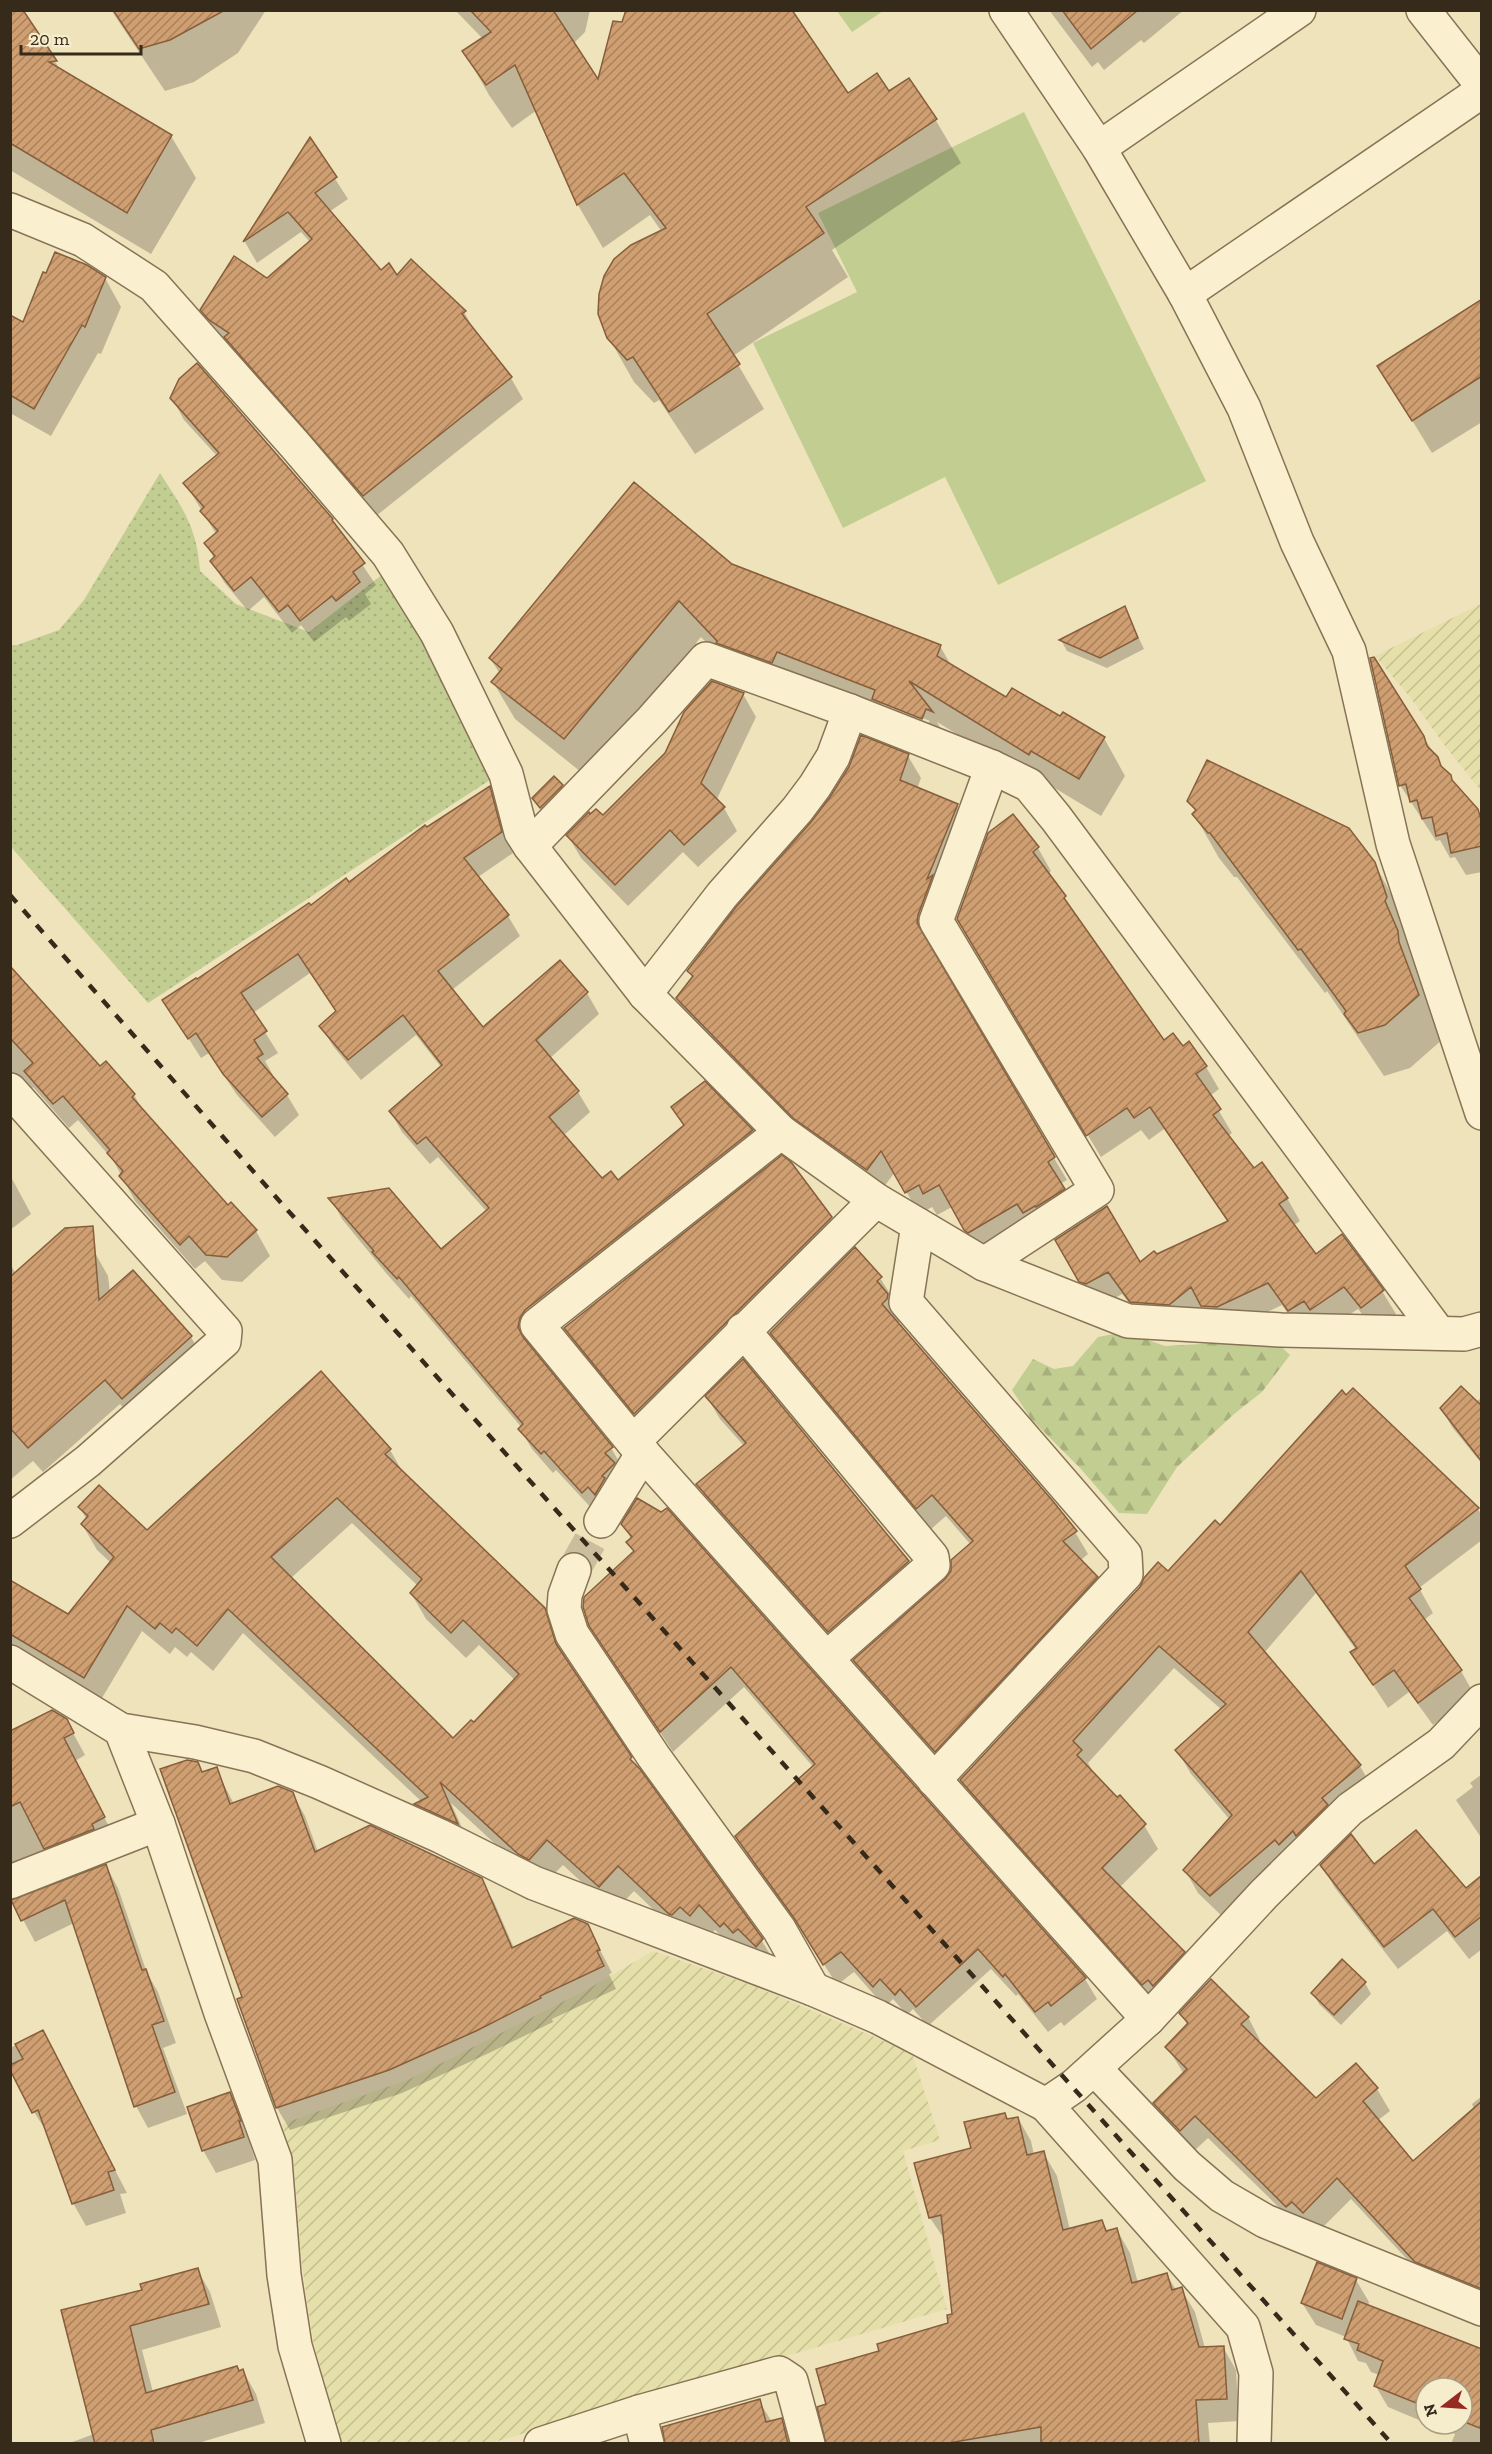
<svg xmlns="http://www.w3.org/2000/svg" width="1492" height="2454" font-family="'Zilla Slab',serif">
  <style>
    .farmland { fill: url(#farmland-furrows) }
    .grass { fill: url(#grass-dots) }
    .forest { fill: url(#forest-firs) }
    .park { fill: #c2cd91 }
    .shadow { fill: #0003; fill-rule: evenodd }
    .building { fill: url(#building-hatch); stroke: #875e3b; stroke-width: 1.5; fill-rule: evenodd }
    .lines { fill: none; stroke-linecap: round; stroke-linejoin: round }
    .minor-tunnel { stroke: #cabe9c; stroke-width: 33; stroke-dasharray: 33 16; stroke-linecap: butt }
    .minor-casing { stroke: #877355; stroke-width: 36 }
    .minor { stroke: #faf0d0; stroke-width: 33 }
    .rail { stroke: #362a1b; stroke-width: 4.5; stroke-dasharray: 10 10; stroke-linecap: butt }
  </style>
  <defs>
    <pattern id="farmland-furrows" width="10" height="10" patternUnits="userSpaceOnUse" patternTransform="scale(1.5)"><rect width="10" height="10" fill="#e5dfaa"/><path d="M-1 1l2-2M0 10L10 0M9 11l2-2" fill="none" stroke="#c5c092"/></pattern>
    <pattern id="grass-dots" width="8" height="8" patternUnits="userSpaceOnUse" patternTransform="scale(1.5)"><rect width="8" height="8" fill="#c2cd91"/><path d="M2 2h.1M6 6h.1" fill="none" stroke="#a7b07c" stroke-width="1.8" stroke-linecap="round"/></pattern>
    <pattern id="forest-firs" width="22" height="20" patternUnits="userSpaceOnUse" patternTransform="scale(1.5)"><rect width="22" height="20" fill="#c2cd91"/><path d="M5 1l3.5 6h-7zM16 11l3.5 6h-7z" fill="#a7b07c"/></pattern>
    <pattern id="building-hatch" width="6" height="6" patternUnits="userSpaceOnUse" patternTransform="scale(1.5)"><rect width="6" height="6" fill="#cf9e71"/><path d="M-1 1l2-2M0 6l6-6M5 7l2-2" fill="none" stroke="#a9815c"/></pattern>
  </defs>
  <rect width="100%" height="100%" fill="#efe3bc"/>
  <!-- farmland -->
  <g class="farmland">
    <path d="M1481,604V791L1442,742L1410,697L1375,656Z"/>
    <path d="M653,1951L754,1986L912,2053L940,2140L903,2151L947,2309L491,2443H341L313,2341L302,2265L294,2166L282,2124L410,2079L590,1988Z"/>
  </g>
  <!-- grass -->
  <path class="grass" d="M160,473C183,509 197,527 200,571L236,604L309,632L383,574L424,639L493,778L148,1003L11,847L10,645H17L59,630L84,600Z"/>
  <!-- forest -->
  <path class="forest" d="M1125,1332L1165,1346L1274,1340L1290,1355L1262,1392L1234,1414L1177,1467L1147,1514L1119,1513L1080,1468L1031,1419L1012,1390L1033,1359L1054,1369L1073,1366L1098,1337Z"/>
  <!-- park -->
  <g class="park">
    <path d="M837,11H883L852,32Z"/>
    <path d="M1024,112L1206,481L998,585L945,477L843,528L753,343L857,292L818,213Z"/>
  </g>
  <!-- shadow -->
  <g class="shadow">
    <path d="M10,10H21L61,71L171,136L196,178L151,254L10,170Z"/>
    <path d="M111,10H266L238,53L194,82L165,91Z"/>
    <path d="M455,10H590L585,32L573,44L598,83L848,95L889,93L935,119L961,163L832,250L848,277L733,356L764,409L695,454L659,400L654,403L634,382L609,338L662,232L650,215L603,248L578,205L537,110L512,128L489,95L464,51L483,39Z"/>
    <path d="M1049,10H1184L1144,43L1141,40L1104,70L1098,62L1092,67Z"/>
    <path d="M310,140L348,199L329,212L381,272L397,277L464,312L476,333L511,378L523,399L376,516L238,359L232,346L214,331L202,310L268,279L310,242L301,232L257,263L245,242Z"/>
    <path d="M105,278L121,307L101,354L98,353L51,436L10,413V316L24,324Z"/>
    <path d="M1482,322V422L1432,453L1379,366Z"/>
    <path d="M172,398L332,520L376,585L365,594L371,604L349,621L346,617L314,642L301,625L292,633L264,597L248,611L224,582L212,561L214,558L205,543L216,534L185,483L217,456L184,420Z"/>
    <path d="M731,565L940,646L952,667L1007,699L1061,718L1104,738L1125,776L1101,816L1053,787L1051,791L937,722L952,748L736,673L701,637L586,776L515,719L493,682L500,674L490,658ZM882,702L930,721L928,723L882,705Z"/>
    <path d="M1124,608L1144,649L1107,668L1067,651L1061,640Z"/>
    <path d="M743,694L756,717L716,801L724,808L737,831L698,867L683,852L628,906L581,858L568,836L603,818L667,754Z"/>
    <path d="M1423,736L1445,771L1482,818V872L1466,875L1455,857L1450,858L1440,840L1436,841L1400,785Z"/>
    <path d="M908,756L921,778L917,789L957,805L970,828L930,937L929,946L1067,1180L1060,1184L1076,1211L978,1252L952,1207L937,1215L932,1207L919,1214L895,1172L880,1192L808,1140L690,1021L677,999L693,979L688,971Z"/>
    <path d="M562,786L568,797L547,818L533,798Z"/>
    <path d="M489,788L501,808L513,853L478,877L508,916L520,936L452,990L483,1029L560,963L587,993L599,1014L549,1059L578,1092L590,1112L563,1136L602,1180L618,1183L684,1127L673,1108L705,1083L752,1131L764,1152L530,1340V1348L611,1448L623,1468L595,1512L556,1470L553,1473L532,1449L520,1429L522,1428L411,1296L409,1299L386,1273L342,1219L331,1199L441,1251L487,1212L438,1157L430,1164L402,1132L390,1111L441,1067L416,1035L361,1080L333,1046L321,1026L337,1013L310,973L253,1013L278,1053L265,1061L273,1075L271,1076L287,1095L299,1115L275,1137L237,1095L209,1053L201,1058L164,1000L349,884Z"/>
    <path d="M1189,801L1374,863L1399,908L1443,1039L1410,1068L1384,1076L1327,991L1325,993L1237,877H1234L1219,858L1194,814L1196,812Z"/>
    <path d="M1013,816L1038,848L1051,871L1048,874L1078,919L1164,1042L1182,1048L1206,1067L1219,1089L1210,1096L1232,1133L1228,1136L1254,1170L1287,1198L1300,1221L1293,1226L1316,1256L1341,1236L1382,1291L1396,1314L1375,1330L1358,1309L1324,1332L1301,1333L1282,1305L1230,1330L1145,1324L1122,1294L1100,1307L1094,1304L1057,1240L1139,1264L1228,1222L1164,1129L1149,1140L1141,1130L1101,1157L972,942Z"/>
    <path d="M10,965L100,1068L134,1095L146,1115L227,1207L256,1231L270,1256L242,1282L222,1280L205,1261L195,1269L135,1201L113,1160L78,1120L69,1128L33,1087L29,1097L10,1103Z"/>
    <path d="M10,1175L31,1214L10,1230Z"/>
    <path d="M831,1218L844,1241L648,1435L579,1351L566,1328Z"/>
    <path d="M94,1251L108,1276L110,1292L133,1272L191,1337L205,1362L137,1423L120,1404L43,1472L33,1461L10,1480V1325Z"/>
    <path d="M10,1264L19,1279L10,1286Z"/>
    <path d="M880,1278L894,1300L900,1318L898,1325L1075,1532L1088,1554L1080,1561L1096,1578L1109,1601L948,1773L868,1683L855,1661L946,1580L971,1545L946,1516L930,1530L784,1355L771,1333Z"/>
    <path d="M1353,1390L1478,1509L1482,1516V1540L1419,1588L1433,1613L1424,1620L1461,1671L1474,1694L1433,1725L1409,1692L1388,1708L1352,1653L1356,1650L1316,1593L1264,1653L1360,1766L1373,1789L1224,1918L1198,1893L1185,1870L1230,1820L1191,1774L1177,1750L1222,1710L1174,1668L1088,1763L1095,1775L1144,1825L1158,1849L1119,1888L1184,1953L1197,1976L1157,2007L975,1804L962,1780L1168,1573L1221,1527Z"/>
    <path d="M707,1397L908,1562L921,1585L842,1654L711,1507L698,1484L744,1446L720,1419Z"/>
    <path d="M1482,1398V1464L1452,1427L1442,1409L1475,1402Z"/>
    <path d="M390,1450L405,1476L544,1609L559,1635L568,1665L636,1768L762,1941L777,1966L736,1951L715,1930L705,1940H685L634,1891L614,1912L563,1865L544,1884L534,1880L451,1803L471,1848L430,1829L416,1804L422,1802L243,1633L213,1671L191,1652L187,1657L175,1647L170,1654L142,1631L99,1703L10,1650V1581L69,1616L111,1563L97,1550L82,1524L87,1520L80,1508L147,1532ZM352,1523L418,1586L411,1593L426,1619L466,1658L479,1645L515,1680L474,1724L453,1740L290,1579Z"/>
    <path d="M623,1524L1085,1979L1097,1999L1064,2026L1061,2022L1048,2032L1018,1994L1016,1996L991,1969L928,2026L913,2009L907,2015L893,1999L885,2007L854,1972L837,1985L808,1939L749,1858L737,1837L814,1768L744,1687L673,1752L590,1625L634,1552L628,1542L631,1539Z"/>
    <path d="M66,1720L85,1755L75,1761L116,1840L10,1890V1733Z"/>
    <path d="M197,1763L203,1773L216,1769L234,1804L292,1793L305,1816L318,1852L480,1879L494,1902L514,1948L587,1925L612,1973L609,1974L616,1989L552,2019L553,2022L489,2053L402,2093L290,2130L277,2108L244,1998Z"/>
    <path d="M1482,1774V1839L1456,1800L1473,1787L1470,1783Z"/>
    <path d="M106,1866L118,1888L147,1973L158,1992L176,2043L163,2048L187,2114L148,2128L136,2106L74,1923L35,1942L13,1901Z"/>
    <path d="M1322,1866H1374L1465,1890L1482,1877V1949L1469,1959L1447,1931L1398,1969L1335,1888Z"/>
    <path d="M1365,1983L1371,1994L1341,2025L1319,2004L1313,1993Z"/>
    <path d="M1181,2013L1248,2017L1260,2040L1258,2042L1316,2100L1377,2089L1390,2111L1377,2121L1412,2164L1474,2109L1472,2104L1482,2096V2305L1430,2284L1351,2199L1316,2234L1300,2228L1208,2138L1193,2152L1167,2125L1155,2103L1184,2074L1167,2047L1188,2026Z"/>
    <path d="M43,2032L127,2193L120,2194L126,2213L86,2226L73,2203L48,2134L34,2112L10,2067V2048Z"/>
    <path d="M229,2094L243,2117L252,2143L250,2144L255,2160L216,2173L203,2150Z"/>
    <path d="M1005,2114L1008,2120L1018,2118L1031,2141L1034,2155L1043,2152L1057,2176L1070,2230L1102,2222L1108,2232L1117,2230L1130,2253L1138,2283L1167,2275L1176,2290L1181,2289L1195,2312L1205,2348L1223,2347L1236,2370L1239,2421L1208,2423L1210,2444H828V2405L881,2352L950,2324L954,2316L945,2240L930,2218L916,2164L972,2149Z"/>
    <path d="M197,2269L210,2292L221,2327L142,2350L153,2392L243,2371L256,2394L265,2423L195,2444H67L94,2434L63,2311L144,2291Z"/>
    <path d="M1356,2280L1369,2302L1368,2306L1482,2365V2444H1451L1455,2434L1429,2424H1462V2388H1426V2423L1388,2407L1375,2385L1379,2375L1371,2372L1366,2363L1358,2361L1346,2337L1316,2325L1302,2303Z"/>
    <path d="M759,2401L772,2422L781,2420L794,2444H666Z"/>
  </g>
  <!-- building -->
  <g class="building">
    <path d="M10,10H23L57,61L49,62L172,135L127,213L10,143Z"/>
    <path d="M113,10H225L170,40L139,49Z"/>
    <path d="M470,10H553L598,79L613,21L622,22L626,10H792L848,93L877,73L889,91L909,78L937,119L806,207L824,233L707,314L740,364L669,412L633,357L627,360L607,338L598,314L599,294L604,276L614,259L631,245L666,228L624,173L577,205L515,65L486,85L462,51L491,32Z"/>
    <path d="M1062,10H1138L1091,49Z"/>
    <path d="M310,137L337,177L315,193L381,270L389,263L397,275L411,259L466,311L462,314L512,377L363,496L224,337L229,333L209,320L200,310L234,256L267,278L312,239L288,212L243,242Z"/>
    <path d="M55,252L87,265L106,277L85,327L82,325L34,409L10,395V315L23,322L43,272L46,273Z"/>
    <path d="M1482,299V376L1412,421L1377,366Z"/>
    <path d="M197,363L333,519L332,520L365,563L353,572L360,582L336,601L332,596L300,621L288,605L279,612L251,577L234,591L210,561L215,556L204,543L218,531L200,511L204,507L183,483L219,453L170,398L179,379Z"/>
    <path d="M634,482L732,564L941,645L937,656L1006,697L1012,688L1060,716L1063,712L1105,737L1079,779L1031,751L1029,755L909,681L933,712L926,709L922,719L872,699L875,690L777,652L772,663L716,643L717,641L679,601L564,739L491,682L502,669L489,658Z"/>
    <path d="M1125,606L1138,638L1100,658L1059,640Z"/>
    <path d="M1374,657L1424,736L1427,746L1438,757L1441,766L1451,775L1452,780L1478,809L1482,823V846L1451,853L1447,833L1436,836L1432,817L1422,819L1417,800L1410,802L1406,784L1399,786L1370,658Z"/>
    <path d="M712,681L744,693L701,783L725,807L684,845L670,830L615,885L566,835L589,812L590,814L596,809L603,815L665,753L684,712Z"/>
    <path d="M861,735L909,754L900,780L958,804L927,879L933,875L918,915L917,923L1055,1157L1048,1162L1065,1189L1036,1207L1035,1206L1023,1213L1017,1204L968,1233L964,1230L939,1185L923,1194L919,1185L905,1193L881,1151L867,1170L793,1118L676,998L693,976L687,971L736,907L811,822L830,797L849,767Z"/>
    <path d="M1207,760L1349,828L1375,862L1387,897L1385,901L1398,931L1399,942L1419,995L1385,1025L1358,1033L1344,1014L1346,1011L1301,949L1298,950L1210,833H1208L1192,814L1196,810L1187,801Z"/>
    <path d="M554,776L563,785L540,808L532,798Z"/>
    <path d="M490,786L502,832L464,858L509,915L438,971L483,1027L560,960L588,992L536,1040L579,1091L549,1117L602,1178L611,1171L618,1180L684,1125L671,1107L705,1081L753,1130L525,1310L520,1318L518,1327L523,1337L613,1447L605,1453L615,1463L602,1476L605,1478L595,1495L588,1487L582,1493L544,1451L541,1454L518,1429L523,1424L399,1277L397,1279L372,1252L374,1251L328,1198L389,1188L441,1249L489,1208L426,1137L417,1144L389,1111L442,1065L403,1015L348,1060L319,1026L336,1011L298,954L241,993L267,1031L254,1040L263,1054L257,1058L288,1094L262,1117L223,1074L196,1033L188,1039L162,1000L196,978L197,979L309,903L311,905L346,878L349,882L425,825L427,827Z"/>
    <path d="M1013,814L1039,847L1033,852L1066,896L1064,898L1164,1040L1173,1033L1183,1046L1189,1041L1207,1066L1196,1074L1221,1109L1213,1115L1254,1168L1262,1162L1288,1198L1279,1204L1316,1254L1342,1234L1384,1290L1361,1308L1344,1287L1310,1310L1304,1301L1288,1311L1268,1283L1217,1307L1201,1306L1191,1287L1169,1305L1130,1302L1108,1272L1086,1284L1079,1282L1055,1240L1107,1206L1140,1262L1154,1251L1157,1254L1228,1221L1150,1107L1134,1118L1127,1108L1086,1136L957,919L988,833Z"/>
    <path d="M10,966L100,1066L106,1061L135,1094L132,1097L228,1205L231,1202L257,1230L227,1257L206,1255L189,1236L180,1245L119,1176L123,1171L107,1153L110,1150L63,1096L53,1104L24,1071L33,1063L10,1038Z"/>
    <path d="M782,1155L791,1162L832,1217L634,1414L564,1328Z"/>
    <path d="M93,1226L99,1300L133,1270L192,1336L122,1399L105,1380L28,1448L10,1428V1277L65,1228Z"/>
    <path d="M855,1247L882,1277L877,1281L888,1294L887,1299L882,1304L1052,1500L1077,1531L1063,1541L1098,1577L935,1752L853,1660L945,1579L951,1571V1560L973,1541L932,1495L916,1509L770,1333Z"/>
    <path d="M743,1359L909,1561L828,1632L696,1484L746,1443L705,1396Z"/>
    <path d="M321,1371L391,1449L385,1454L545,1608L556,1644L632,1757L630,1759L640,1769L763,1939L756,1947L738,1929L733,1933L724,1923L720,1927L699,1905L690,1916L680,1907L672,1915L669,1914L618,1866L599,1887L547,1840L529,1860L518,1854L440,1782L458,1824L414,1804L428,1797L228,1609L197,1646L176,1628L172,1633L160,1623L155,1629L127,1606L84,1678L10,1634V1580L68,1614L114,1557L81,1524L88,1516L78,1507L99,1485L147,1530ZM337,1498L422,1579L410,1593L451,1633L463,1620L519,1674L474,1722L471,1720L453,1738L271,1557Z"/>
    <path d="M1461,1386L1482,1406V1462L1440,1408Z"/>
    <path d="M1353,1388L1479,1508L1405,1566L1421,1589L1409,1598L1462,1670L1418,1703L1394,1670L1373,1685L1350,1652L1357,1648L1301,1571L1248,1632L1361,1765L1322,1798L1328,1805L1296,1836L1293,1831L1279,1845L1275,1840L1210,1896L1183,1870L1232,1815L1175,1750L1226,1704L1159,1646L1073,1741L1082,1750L1077,1755L1117,1797L1120,1795L1146,1824L1102,1868L1185,1952L1153,1986L1148,1980L1142,1985L960,1780L1140,1587L1144,1578L1158,1562L1168,1571L1215,1520L1220,1525L1342,1390L1346,1395Z"/>
    <path d="M637,1498L661,1512L667,1508L1086,1978L1051,2006L1048,2002L1035,2012L1005,1974L1003,1977L978,1949L916,2007L900,1989L895,1995L880,1979L873,1987L841,1952L823,1965L794,1918L735,1836L815,1764L731,1667L660,1732L589,1626L583,1607L584,1597L634,1551L626,1542L632,1537L621,1524Z"/>
    <path d="M52,1710L67,1719L74,1733L64,1738L105,1817L92,1824L94,1829L44,1849L20,1802L10,1807V1731Z"/>
    <path d="M187,1760L198,1762L202,1772L217,1767L230,1804L278,1786L293,1792L315,1852L370,1825L482,1878L512,1948L574,1918L588,1924L600,1950L597,1951L604,1966L540,1996L541,1998L476,2031L389,2070L276,2108L237,1999L242,1997L160,1769Z"/>
    <path d="M1416,1830L1466,1888L1482,1875V1916L1455,1937L1433,1909L1384,1947L1320,1865L1351,1834L1374,1864Z"/>
    <path d="M106,1864L142,1970L146,1969L164,2021L152,2025L175,2092L134,2107L65,1900L21,1921L11,1900Z"/>
    <path d="M1342,1959L1366,1982L1334,2015L1311,1993Z"/>
    <path d="M1211,1979L1249,2017L1241,2024L1316,2098L1356,2063L1378,2088L1363,2101L1413,2161L1482,2101V2289L1415,2262L1337,2178L1303,2213L1292,2202L1286,2207L1195,2116L1180,2131L1153,2103L1187,2069L1165,2047L1188,2023L1179,2013Z"/>
    <path d="M43,2030L115,2170L108,2172L114,2190L72,2204L38,2110L32,2113L10,2070V2065L23,2059L15,2044Z"/>
    <path d="M230,2092L241,2121H239L244,2137L202,2151L187,2107Z"/>
    <path d="M1005,2113L1007,2119L1018,2117L1027,2155L1044,2151L1063,2230L1102,2220L1106,2231L1117,2228L1132,2283L1167,2273L1172,2290L1182,2287L1199,2347L1224,2346L1227,2399L1196,2400L1199,2444H1041V2427L943,2444H826L817,2407L826,2404L816,2369L879,2351L877,2344L948,2323L947,2315L952,2314L941,2215L929,2218L914,2163L971,2148L964,2122Z"/>
    <path d="M1317,2262L1357,2278L1342,2319L1301,2303Z"/>
    <path d="M198,2268L209,2304L130,2326L146,2393L237,2366L239,2371L243,2369L253,2400L151,2430L154,2444H95L61,2310L142,2290L140,2284Z"/>
    <path d="M1358,2301L1482,2349V2429L1462,2421V2388H1426V2407L1374,2386L1383,2361L1357,2350L1359,2344L1344,2339Z"/>
    <path d="M760,2399L766,2422L782,2418L788,2444H665L662,2427Z"/>
  </g>
  <g class="lines">
    <!-- minor-tunnel -->
    <path class="minor-tunnel" d="M574,1570L601,1521"/>
    <defs>
      <g id="minor">
        <path d="M1006,10L1099,148L1185,294L1244,408L1297,542L1349,651L1393,844L1482,1113"/>
        <path d="M1423,10L1482,85"/>
        <path d="M1099,148L1299,10"/>
        <path d="M10,210L83,240L154,286L295,445L388,554L437,633L506,774L521,832L530,846L645,994L781,1132L876,1200L984,1264L1128,1321L1281,1330L1464,1334L1482,1329"/>
        <path d="M1185,294L1482,91"/>
        <path d="M530,846L652,720L706,659L850,711L992,767L1029,785L1056,818L1438,1332"/>
        <path d="M645,994L722,895L797,810L815,786L833,757L850,711"/>
        <path d="M10,1090L225,1331L224,1341L88,1461L10,1521"/>
        <path d="M781,1132L537,1325L633,1442L1148,2019"/>
        <path d="M918,1225L906,1302L1125,1555L1126,1574L934,1780"/>
        <path d="M984,1264L1097,1190L936,921L992,767"/>
        <path d="M743,1330L932,1557L933,1565L827,1658"/>
        <path d="M633,1442L876,1200"/>
        <path d="M601,1521L643,1453"/>
        <path d="M574,1570L565,1595L564,1609L572,1634L654,1757L779,1929L813,1989"/>
        <path d="M10,1662L121,1730L195,1742L254,1756L319,1782L440,1836L534,1883L813,1989L878,2017L1046,2105L1074,2086L1148,2019L1264,1894L1350,1809L1441,1744L1482,1701"/>
        <path d="M121,1730L158,1824L221,2013L275,2160L284,2275L295,2346L324,2444"/>
        <path d="M10,1882L158,1824"/>
        <path d="M1095,2069L1187,2166L1222,2196L1265,2221L1482,2309"/>
        <path d="M1046,2105L1243,2327L1256,2373L1254,2444"/>
        <path d="M639,2412L647,2444"/>
        <path d="M541,2444L639,2412L779,2373L791,2381L808,2444"/>
      </g>
    </defs>
    <!-- minor casing -->
    <use href="#minor" class="minor-casing"/>
    <!-- minor -->
    <use href="#minor" class="minor"/>
    <!-- rail -->
    <path class="rail" d="M10,895L283,1205L1392,2444"/>
  </g>
  <!-- border -->
  <rect width="1492" height="2454" fill="none" stroke="#362a1b" stroke-width="24"/>
  <!-- north arrow -->
  <g transform="translate(1444 2406) rotate(253)"><circle r="28" fill="#f6edcc" stroke="#a99f85" stroke-width="1.5"/>
  <path d="M0-4.5L10 22L0 15L-10 22Z" fill="#982a24"/>
  <text y="-9" font-size="16" font-weight="bold" text-anchor="middle" fill="#362a1b">N</text>
  </g>
  <!-- scale -->
  <path d="M21 45v9h120v-9" fill="none" stroke="#362a1b" stroke-width="3"/>
  <text x="30" y="45" font-size="18" fill="#362a1b" stroke="#f6edcc" stroke-width="4.5" paint-order="stroke">20 m</text>
</svg>
